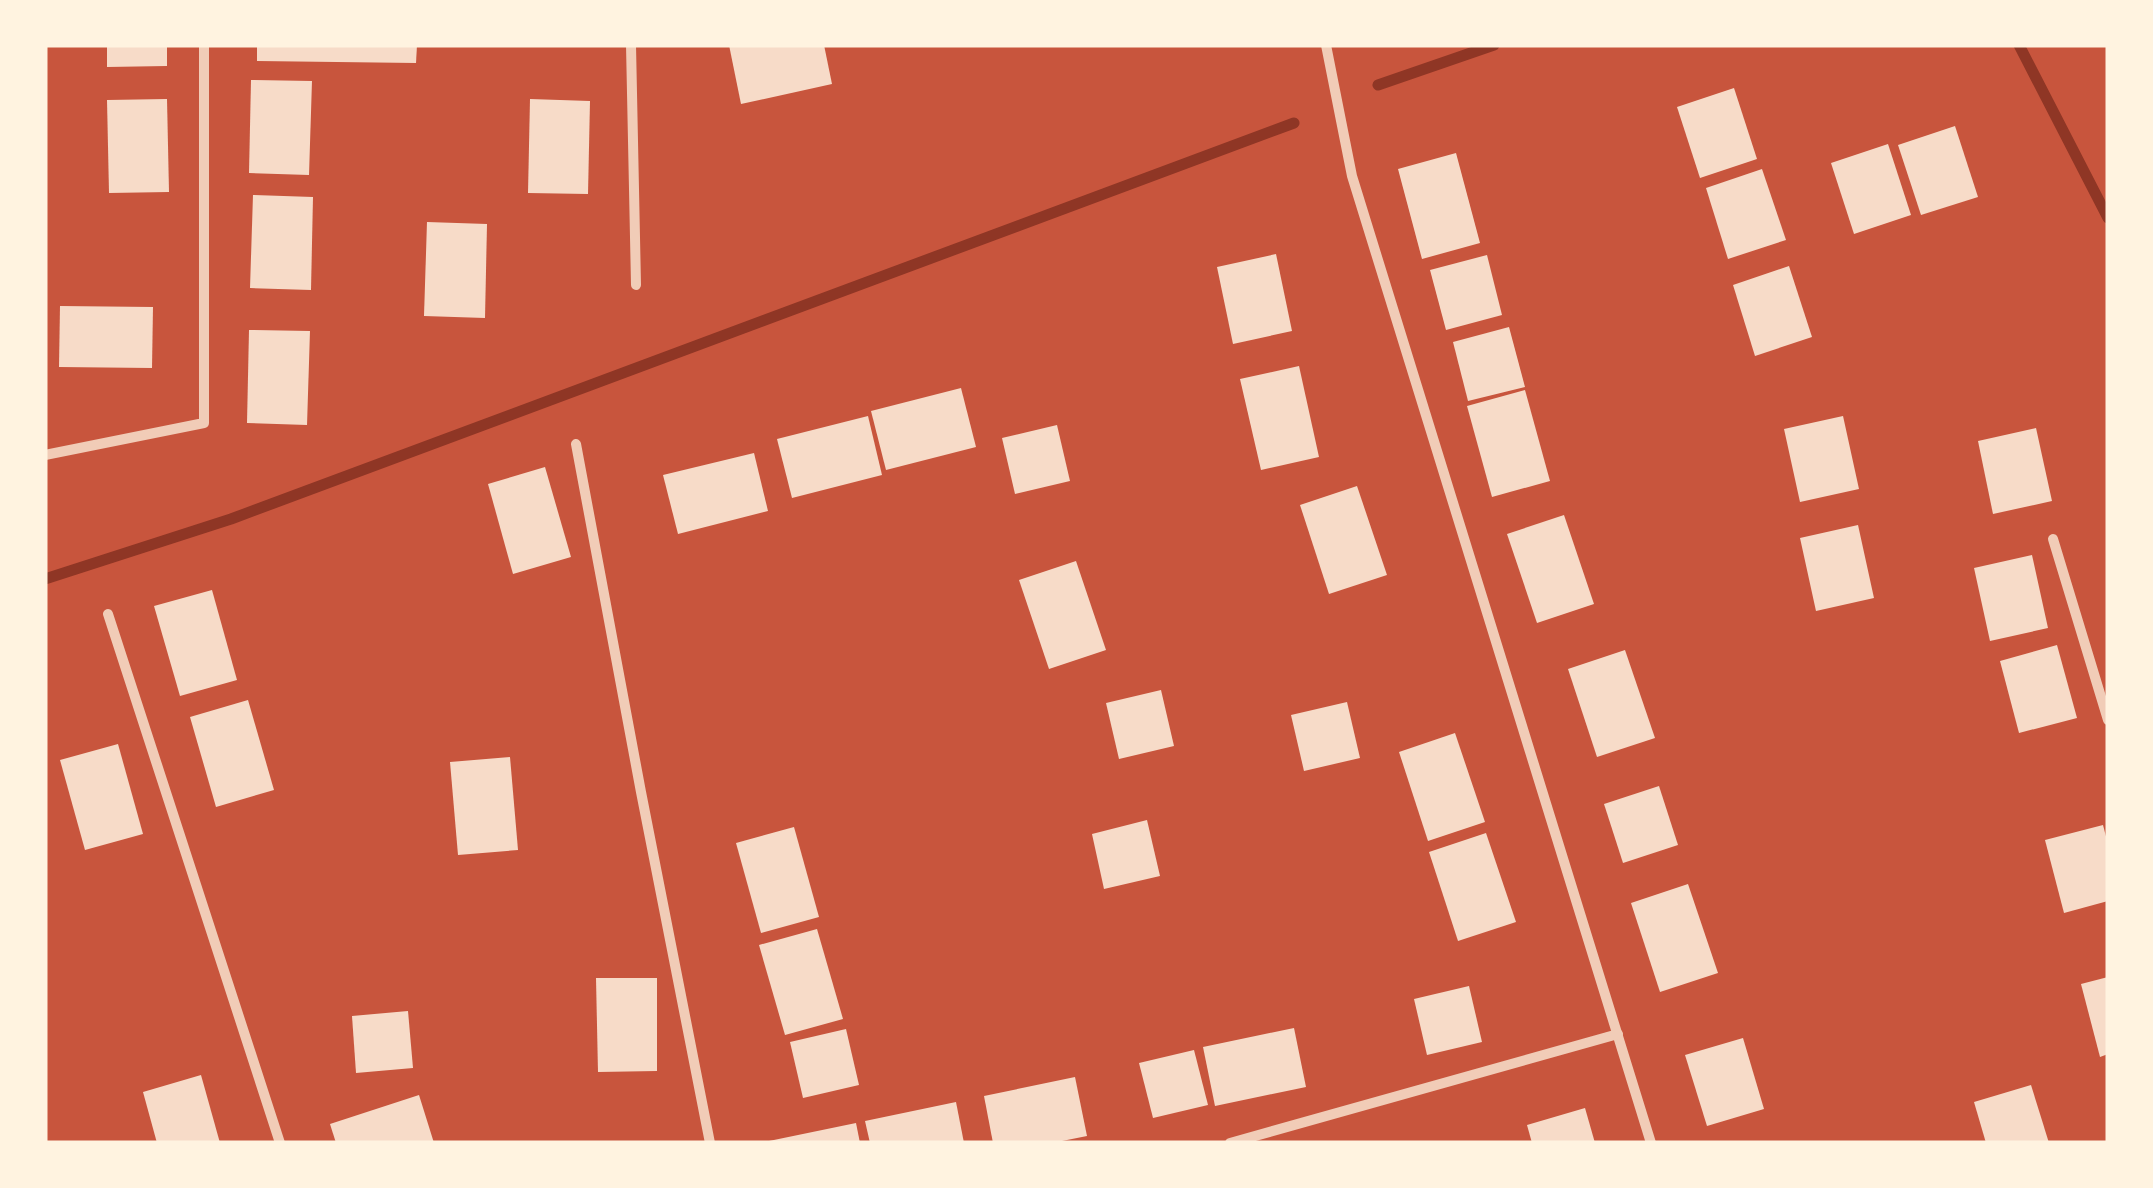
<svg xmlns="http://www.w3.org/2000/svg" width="2153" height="1188" font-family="Overpass,sans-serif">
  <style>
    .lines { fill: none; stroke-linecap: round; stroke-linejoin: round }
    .stream { stroke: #8f3625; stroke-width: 11 }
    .building { fill: #f7dbc8 }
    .minor { stroke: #f1ccb7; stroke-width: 10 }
  </style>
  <rect width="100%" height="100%" fill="#c8553d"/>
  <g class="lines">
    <!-- stream -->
    <g class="stream">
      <path d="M2019,45L2108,218"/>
      <path d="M1378,85L1494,45"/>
      <path d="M45,579L231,519L1294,123"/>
    </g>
  </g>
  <!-- building -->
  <g class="building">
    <path d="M107,45H167V66L107,67Z"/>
    <path d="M257,45H417L416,63L257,61Z"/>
    <path d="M729,45H824L832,84L741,104Z"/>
    <path d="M251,80L312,81L309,175L249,173Z"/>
    <path d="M1734,88L1757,159L1700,178L1677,107Z"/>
    <path d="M167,99L169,192L109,193L107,100Z"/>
    <path d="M530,99L590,101L588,194L528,193Z"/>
    <path d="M1955,126L1978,197L1921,215L1898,145Z"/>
    <path d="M1888,144L1911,215L1854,234L1831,163Z"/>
    <path d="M1456,153L1480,243L1422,259L1398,169Z"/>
    <path d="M1762,169L1786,240L1728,259L1706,188Z"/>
    <path d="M253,195L313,197L311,290L250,288Z"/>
    <path d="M427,222L487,224L485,318L424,316Z"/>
    <path d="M1276,254L1292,331L1233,344L1217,267Z"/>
    <path d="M1487,255L1502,315L1446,330L1430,270Z"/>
    <path d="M1789,266L1812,337L1755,356L1733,285Z"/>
    <path d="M60,306L153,307L152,368L59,367Z"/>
    <path d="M1509,327L1525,387L1468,401L1453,342Z"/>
    <path d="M249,330L310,331L307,425L247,423Z"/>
    <path d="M1299,366L1319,457L1261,470L1240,379Z"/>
    <path d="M961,388L976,447L886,470L871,411Z"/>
    <path d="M1525,390L1550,481L1492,497L1467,406Z"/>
    <path d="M868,416L882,475L792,498L777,439Z"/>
    <path d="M1843,416L1859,489L1800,502L1784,429Z"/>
    <path d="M1057,425L1070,481L1015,494L1002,438Z"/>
    <path d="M2036,428L2052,501L1993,514L1978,441Z"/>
    <path d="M754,453L768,511L678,534L663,475Z"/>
    <path d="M545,467L571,557L513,574L488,484Z"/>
    <path d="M1357,486L1387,575L1329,594L1300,505Z"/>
    <path d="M1564,515L1594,604L1537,623L1507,534Z"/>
    <path d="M1858,525L1874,598L1816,611L1800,538Z"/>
    <path d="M2032,555L2048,628L1990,641L1974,568Z"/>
    <path d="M1076,561L1106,650L1049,669L1019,580Z"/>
    <path d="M212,590L237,680L180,696L154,606Z"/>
    <path d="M2057,645L2077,718L2019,733L2000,661Z"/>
    <path d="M1625,650L1655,738L1597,757L1568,669Z"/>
    <path d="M1161,690L1174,746L1119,759L1106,703Z"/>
    <path d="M248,700L274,790L216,807L190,717Z"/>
    <path d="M1347,702L1360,758L1304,771L1291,715Z"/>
    <path d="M1455,733L1485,822L1428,841L1399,752Z"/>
    <path d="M118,744L143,834L85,850L60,760Z"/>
    <path d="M510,757L518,850L458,855L450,762Z"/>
    <path d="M1659,786L1678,845L1623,863L1604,804Z"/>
    <path d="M1147,820L1160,876L1104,889L1092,834Z"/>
    <path d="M2103,825L2108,844V901L2064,913L2045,840Z"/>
    <path d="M794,827L819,917L761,933L736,843Z"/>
    <path d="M1486,833L1516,922L1458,941L1429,852Z"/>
    <path d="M1688,884L1718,973L1660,992L1631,903Z"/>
    <path d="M817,929L843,1019L785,1035L759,945Z"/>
    <path d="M2108,977V1054L2100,1057L2081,984Z"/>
    <path d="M596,978H657V1071L598,1072Z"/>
    <path d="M1469,986L1482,1042L1427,1055L1414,999Z"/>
    <path d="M408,1011L413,1068L356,1073L352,1016Z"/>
    <path d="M1294,1028L1306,1087L1215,1106L1203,1047Z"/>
    <path d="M846,1029L859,1085L803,1098L790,1042Z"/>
    <path d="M1743,1038L1764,1109L1707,1126L1685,1055Z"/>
    <path d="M1194,1050L1208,1105L1153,1118L1139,1063Z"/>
    <path d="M201,1075L220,1143H157L143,1092Z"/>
    <path d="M1075,1077L1087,1136L1052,1143H993L984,1096Z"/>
    <path d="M2031,1085L2049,1143H1986L1974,1102Z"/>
    <path d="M419,1095L434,1143H336L330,1124Z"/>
    <path d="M956,1102L964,1143H870L865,1121Z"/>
    <path d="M1585,1108L1595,1143H1532L1527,1125Z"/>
    <path d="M856,1123L860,1143H769V1141Z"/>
  </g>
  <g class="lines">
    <!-- minor -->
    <g class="minor">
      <path d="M631,45L636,285"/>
      <path d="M1326,45L1352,176L1651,1143"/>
      <path d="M576,444L641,792L710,1143"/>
      <path d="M45,455L204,423V45"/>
      <path d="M2053,539L2108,720"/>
      <path d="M108,614L280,1143"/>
      <path d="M1230,1143L1618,1034"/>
    </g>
  </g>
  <!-- border -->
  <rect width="2153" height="1188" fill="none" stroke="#fff3e0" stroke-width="95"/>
</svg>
